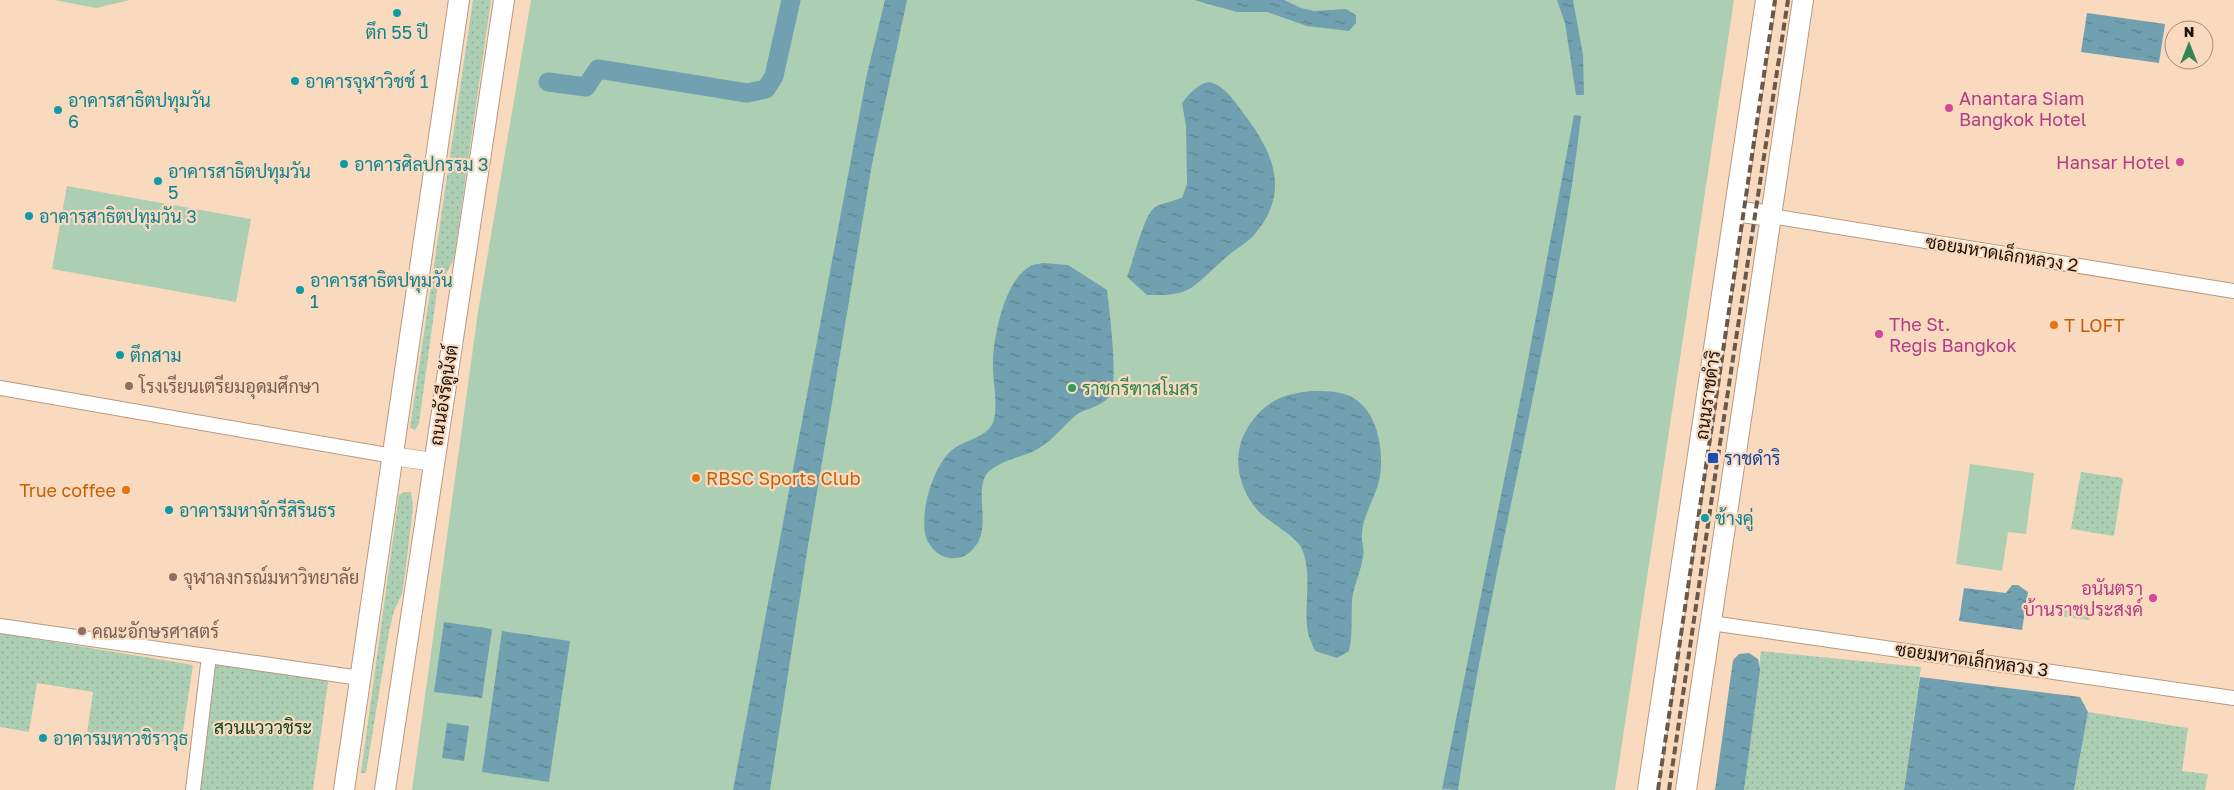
<svg xmlns="http://www.w3.org/2000/svg" width="2234" height="790" font-family="'Golos Text',Sarabun,sans-serif">
  <style>
    .grass { fill: url(#grass-dots) }
    .park { fill: #accfb3 }
    .water { fill: url(#water-ripples) }
    .lines { fill: none; stroke-linecap: round; stroke-linejoin: round }
    .canal { stroke: #71a1b0; stroke-width: 19 }
    .minor-casing { stroke: #b79980; stroke-width: 16 }
    .tertiary-casing { stroke: #b79980; stroke-width: 19 }
    .secondary-casing { stroke: #b79980; stroke-width: 22 }
    .minor { stroke: #fff; stroke-width: 14 }
    .tertiary { stroke: #fff; stroke-width: 18 }
    .secondary { stroke: #fff; stroke-width: 20 }
    .rail { stroke: #6a5849; stroke-width: 4; stroke-dasharray: 8 4; stroke-linecap: butt }
    .culture-dot { fill: #0f9aa8; stroke: #f9dabf; stroke-width: 2 }
    .hotel-dot { fill: #d1479c; stroke: #f9dabf; stroke-width: 2 }
    .food-dot { fill: #e8710a; stroke: #f9dabf; stroke-width: 2 }
    .education-dot { fill: #8d6e63; stroke: #f9dabf; stroke-width: 2 }
    .leisure-dot { fill: #2e9e5b; stroke: #f9dabf; stroke-width: 2 }
    .transit-dot { fill: #1a4fb4; stroke: #f9dabf; stroke-width: 2 }
    .labels { text-anchor: middle; dominant-baseline: central; stroke-width: 4.5; stroke-linejoin: round; paint-order: stroke }
    .culture-label { font-size: 18px; fill: #0d838f; stroke: #f9dabf; text-anchor: start }
    .hotel-label { font-size: 18px; fill: #b23c85; stroke: #f9dabf; text-anchor: start }
    .street-label { font-size: 18px; fill: #1c1209; stroke: #f9dabf }
    .food-label { font-size: 18px; fill: #c56008; stroke: #f9dabf; text-anchor: start }
    .education-label { font-size: 18px; fill: #785e54; stroke: #f9dabf; text-anchor: start }
    .leisure-label { font-size: 18px; fill: #27864d; stroke: #f9dabf; text-anchor: start }
    .transit-label { font-size: 18px; fill: #164399; stroke: #f9dabf; text-anchor: start }
    .park-label { font-size: 18px; fill: #0c4722; stroke: #f9dabf }
  </style>
  <defs>
    <pattern id="grass-dots" width="8" height="8" patternUnits="userSpaceOnUse" patternTransform="scale(1.25)"><rect width="8" height="8" fill="#accfb3"/><path d="M2 2h.1M6 6h.1" fill="none" stroke="#93b199" stroke-width="1.8" stroke-linecap="round"/></pattern>
    <pattern id="water-ripples" width="26" height="14" patternUnits="userSpaceOnUse" patternTransform="scale(1.25)"><rect width="26" height="14" fill="#71a1b0"/><path d="M2 4q2-2 4 0t4 0M15 11q2-2 4 0t4 0" fill="none" stroke="#5c828d"/></pattern>
  </defs>
  <rect width="100%" height="100%" fill="#f9dabf"/>
  <!-- grass -->
  <g class="grass">
    <path d="M473,0H491L454,259L437,291L419,424L415,430L410,428Z"/>
    <path d="M2081,472L2123,478L2114,536L2071,529Z"/>
    <path d="M404,492H411L413,507L406,566L402,594L394,611L389,632L366,773H361L399,495Z"/>
    <path d="M2061,609L2090,613L2089,620L2060,616Z"/>
    <path d="M0,633L193,665L181,744L126,735L123,746L86,740L93,692L37,683L29,732L0,727Z"/>
    <path d="M1761,651L1921,667L1904,790H1744Z"/>
    <path d="M213,660L329,675L313,790H196Z"/>
    <path d="M2088,712L2188,728L2182,771L2208,774L2205,790H2074Z"/>
  </g>
  <!-- park -->
  <g class="park">
    <path d="M54,0H130L96,8Z"/>
    <path d="M531,0H1734L1615,790H412L478,312Z"/>
    <path d="M67,186L251,219L236,302L52,269Z"/>
    <path d="M1970,464L2034,473L2026,534L2008,532L2002,571L1956,564Z"/>
  </g>
  <!-- water -->
  <g class="water">
    <path d="M885,0H907L872,164L807,552L770,790H733L867,74Z"/>
    <path d="M1194,0H1284L1301,8L1314,11L1346,9L1356,15V23L1349,31L1307,26L1267,12H1237Z"/>
    <path d="M1557,0H1573L1583,55L1584,95H1576L1565,23Z"/>
    <path d="M2087,13L2165,24L2159,63L2081,52Z"/>
    <path d="M1210,82C1226,86 1238,106 1247,118C1276,157 1289,195 1254,235C1245,245 1232,251 1222,261C1190,289 1192,296 1147,295L1127,277C1133,262 1144,214 1155,207C1163,203 1173,201 1182,198L1187,184L1186,126L1182,103C1189,94 1198,83 1210,82Z"/>
    <path d="M1574,115L1581,116C1572,198 1556,281 1540,362C1512,504 1479,647 1458,790L1442,789L1523,386Z"/>
    <path d="M1043,263L1068,265L1107,290C1109,309 1119,381 1110,395C1103,407 1085,408 1075,416C1059,430 1052,442 1032,452C1018,458 990,463 984,479C976,500 993,533 970,552C964,557 958,559 950,558C939,557 929,547 926,537C919,513 933,466 952,450C968,437 994,438 995,413C997,396 992,377 993,360C994,334 1005,281 1029,267C1032,264 1039,264 1043,263Z"/>
    <path d="M1314,391C1328,391 1343,391 1355,399C1378,414 1384,451 1380,476C1377,496 1363,513 1362,534C1361,541 1365,549 1363,557C1361,572 1353,586 1352,601C1351,618 1353,634 1349,651L1337,658L1315,651C1313,645 1309,639 1308,633C1303,606 1313,575 1302,549C1297,537 1269,522 1259,512C1237,487 1230,453 1250,424C1267,400 1285,393 1314,391Z"/>
    <path d="M2012,585H2018L2028,592L2022,630L1959,621L1964,588L2006,593Z"/>
    <path d="M444,622L492,629L482,698L434,692Z"/>
    <path d="M502,631L570,641L549,782L482,772Z"/>
    <path d="M1749,653L1758,659L1760,670L1744,790H1715L1733,660L1739,654Z"/>
    <path d="M1920,677L2080,697L2088,712L2074,790H1904Z"/>
    <path d="M447,723L469,726L464,761L442,758Z"/>
  </g>
  <g class="lines">
    <!-- canal -->
    <path class="canal" d="M548,82L586,87L598,69L747,93L766,89L774,76L791,0"/>
    <defs>
      <g id="minor">
        <path d="M1771,216L2234,291"/>
        <path d="M0,388L393,456"/>
        <path d="M1711,623L2234,698"/>
        <path d="M0,626L360,678"/>
        <path d="M193,790L209,656"/>
      </g>
      <path id="tertiary" d="M393,456L433,462"/>
      <g id="secondary">
        <path d="M1735,211L1771,216"/>
        <path d="M344,790L459,0"/>
        <path d="M385,790L504,0"/>
        <path d="M1648,790L1766,0"/>
        <path d="M1686,790L1803,0"/>
      </g>
    </defs>
    <!-- minor casing -->
    <use href="#minor" class="minor-casing"/>
    <!-- tertiary casing -->
    <use href="#tertiary" class="tertiary-casing"/>
    <!-- secondary casing -->
    <use href="#secondary" class="secondary-casing"/>
    <!-- minor -->
    <use href="#minor" class="minor"/>
    <!-- tertiary -->
    <use href="#tertiary" class="tertiary"/>
    <!-- secondary -->
    <use href="#secondary" class="secondary"/>
    <!-- rail -->
    <g class="rail">
      <path d="M1658,790L1775,0"/>
      <path d="M1669,790L1717,463L1788,0"/>
    </g>
  </g>
  <!-- markers -->
  <g class="culture-dot">
    <circle cx="397" cy="13" r="5"/>
    <circle cx="295" cy="81" r="5"/>
    <circle cx="58" cy="110" r="5"/>
    <circle cx="344" cy="164" r="5"/>
    <circle cx="158" cy="181" r="5"/>
    <circle cx="29" cy="216" r="5"/>
    <circle cx="300" cy="290" r="5"/>
    <circle cx="120" cy="355" r="5"/>
    <circle cx="169" cy="510" r="5"/>
    <circle cx="1705" cy="518" r="5"/>
    <circle cx="43" cy="738" r="5"/>
  </g>
  <g class="hotel-dot">
    <circle cx="1949" cy="108" r="5"/>
    <circle cx="2180" cy="162" r="5"/>
    <circle cx="1879" cy="334" r="5"/>
    <circle cx="2153" cy="598" r="5"/>
  </g>
  <g class="food-dot">
    <circle cx="2054" cy="325" r="5"/>
    <circle cx="696" cy="478" r="5"/>
    <circle cx="126" cy="490" r="5"/>
  </g>
  <g class="education-dot">
    <circle cx="129" cy="386" r="5"/>
    <circle cx="173" cy="577" r="5"/>
    <circle cx="82" cy="631" r="5"/>
  </g>
  <circle class="leisure-dot" cx="1072" cy="388" r="5"/>
  <rect class="transit-dot" x="1707" y="452" width="12" height="12" rx="2.5"/>
  <g class="labels">
    <!-- culture labels -->
    <g class="culture-label">
      <text x="397" y="32" text-anchor="middle">ตึก 55 ปี</text>
      <text x="305" y="81">อาคารจุฬาวิชช์ 1</text>
      <text x="68" y="100">อาคารสาธิตปทุมวัน<tspan x="68" dy="21">6</tspan></text>
      <text x="354" y="164">อาคารศิลปกรรม 3</text>
      <text x="168" y="171">อาคารสาธิตปทุมวัน<tspan x="168" dy="21">5</tspan></text>
      <text x="39" y="216">อาคารสาธิตปทุมวัน 3</text>
      <text x="310" y="280">อาคารสาธิตปทุมวัน<tspan x="310" dy="21">1</tspan></text>
      <text x="130" y="355">ตึกสาม</text>
      <text x="179" y="510">อาคารมหาจักรีสิรินธร</text>
      <text x="1715" y="518">ช้างคู่</text>
      <text x="53" y="738">อาคารมหาวชิราวุธ</text>
    </g>
    <!-- hotel labels -->
    <g class="hotel-label">
      <text x="1959" y="98">Anantara Siam<tspan x="1959" dy="21">Bangkok Hotel</tspan></text>
      <text x="2170" y="162" text-anchor="end">Hansar Hotel</text>
      <text x="1889" y="324">The St.<tspan x="1889" dy="21">Regis Bangkok</tspan></text>
      <text x="2143" y="588" text-anchor="end">อนันตรา<tspan x="2143" dy="21">บ้านราชประสงค์</tspan></text>
    </g>
    <!-- street labels -->
    <g class="street-label">
      <text transform="translate(2002 253) rotate(9)">ซอยมหาดเล็กหลวง 2</text>
      <text transform="translate(443 395) rotate(-81)">ถนนอังรีดูนังต์</text>
      <text transform="translate(1707 395) rotate(-82)">ถนนราชดำริ</text>
      <text transform="translate(1972 659) rotate(8)">ซอยมหาดเล็กหลวง 3</text>
    </g>
    <!-- food labels -->
    <g class="food-label">
      <text x="2064" y="325">T LOFT</text>
      <text x="706" y="478">RBSC Sports Club</text>
      <text x="116" y="490" text-anchor="end">True coffee</text>
    </g>
    <!-- education labels -->
    <g class="education-label">
      <text x="139" y="386">โรงเรียนเตรียมอุดมศึกษา</text>
      <text x="183" y="577">จุฬาลงกรณ์มหาวิทยาลัย</text>
      <text x="92" y="631">คณะอักษรศาสตร์</text>
    </g>
    <!-- leisure labels -->
    <g class="leisure-label">
      <text x="1082" y="388">ราชกรีฑาสโมสร</text>
    </g>
    <!-- transit labels -->
    <g class="transit-label">
      <text x="1724" y="458">ราชดำริ</text>
    </g>
    <!-- park labels -->
    <g class="park-label">
      <text x="263" y="727">สวนแวววชิระ</text>
    </g>
  </g>
  <!-- north arrow -->
  <g transform="translate(2189 45)"><circle r="24" fill="#f9dabf" stroke="#a18a76"/>
  <path d="M0-4L9 19L0 12L-9 19Z" fill="#368554"/>
  <text y="-8" font-size="14" font-weight="bold" text-anchor="middle" fill="#1c1209">N</text>
  </g>
</svg>
